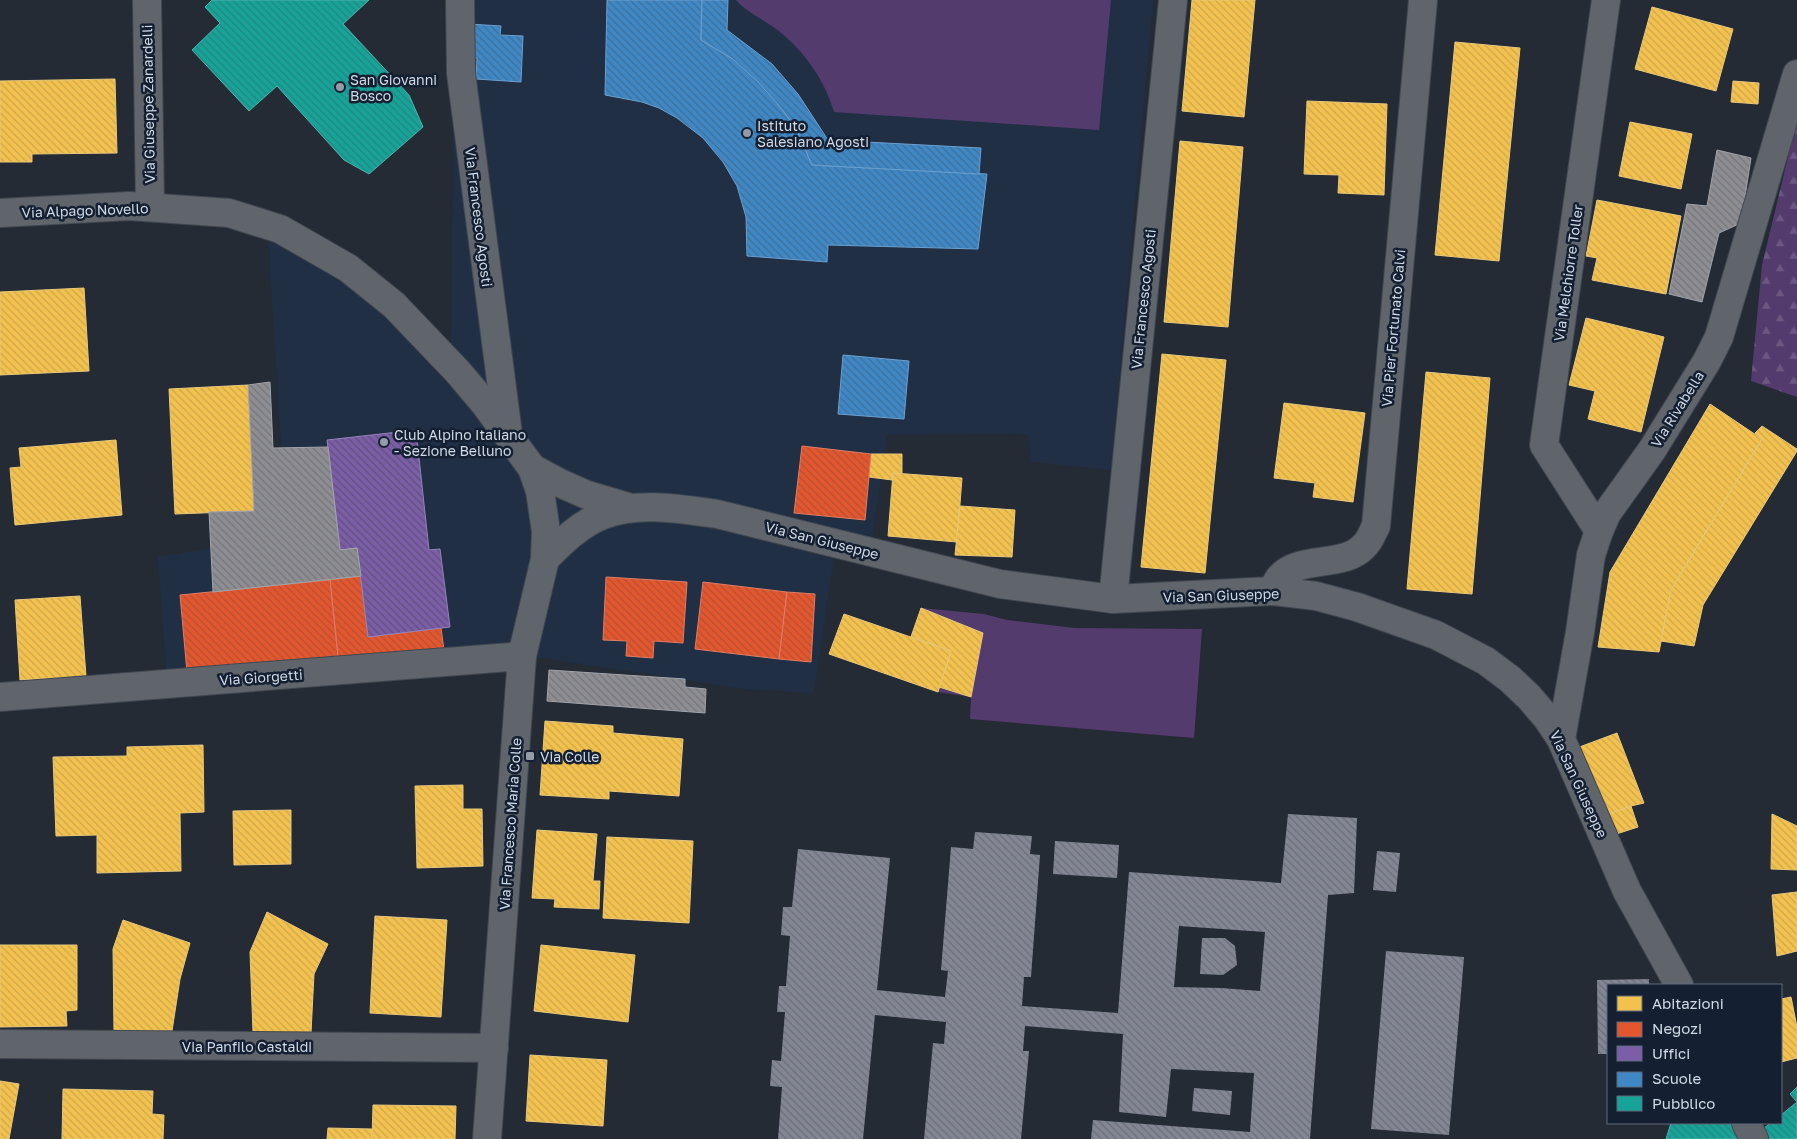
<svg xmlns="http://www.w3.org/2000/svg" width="1797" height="1139" font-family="'Golos Text',sans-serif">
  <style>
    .built { fill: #212f45 }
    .forest { fill: url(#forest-firs) }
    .garden { fill: #543b6e }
    .homes { fill: url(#homes-back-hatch); stroke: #e8c87b }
    .shops { fill: url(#shops-back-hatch); stroke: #de7e65 }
    .offices { fill: url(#offices-back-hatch); stroke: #9483ba }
    .schools { fill: url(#schools-back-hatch); stroke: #6aa0cf }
    .public { fill: url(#public-back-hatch); stroke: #4eb3af }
    .industry { fill: url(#industry-back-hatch); stroke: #a1a4ab }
    .building { fill: url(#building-back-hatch); fill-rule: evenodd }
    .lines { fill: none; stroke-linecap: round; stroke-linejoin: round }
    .minor-casing { stroke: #414750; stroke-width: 30 }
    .tertiary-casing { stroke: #414750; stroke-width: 30 }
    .minor { stroke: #60656c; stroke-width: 28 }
    .tertiary { stroke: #60656c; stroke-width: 28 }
    .poi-dot { fill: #949ca7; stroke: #142032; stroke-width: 2 }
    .labels { text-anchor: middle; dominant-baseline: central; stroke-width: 5; stroke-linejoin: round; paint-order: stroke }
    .poi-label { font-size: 14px; fill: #d0d9e5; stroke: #142032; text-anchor: start }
    .street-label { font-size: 14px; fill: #d0d9e5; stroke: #142032 }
  </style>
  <defs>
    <pattern id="forest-firs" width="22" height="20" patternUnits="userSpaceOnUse" patternTransform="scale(1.25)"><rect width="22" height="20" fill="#543b6e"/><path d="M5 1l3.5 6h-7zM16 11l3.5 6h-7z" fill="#6c5783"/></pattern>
    <pattern id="homes-back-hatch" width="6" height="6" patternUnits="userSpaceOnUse" patternTransform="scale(1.25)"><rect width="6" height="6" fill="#f2c14e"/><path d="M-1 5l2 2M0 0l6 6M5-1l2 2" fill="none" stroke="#cea74c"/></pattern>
    <pattern id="shops-back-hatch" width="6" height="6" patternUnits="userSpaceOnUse" patternTransform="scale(1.25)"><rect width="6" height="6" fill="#e4572e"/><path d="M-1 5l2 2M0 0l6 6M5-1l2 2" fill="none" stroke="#b25035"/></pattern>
    <pattern id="offices-back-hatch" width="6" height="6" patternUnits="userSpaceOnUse" patternTransform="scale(1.25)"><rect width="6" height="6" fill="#7b5ea7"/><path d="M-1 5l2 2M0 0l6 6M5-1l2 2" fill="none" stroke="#60517b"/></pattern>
    <pattern id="schools-back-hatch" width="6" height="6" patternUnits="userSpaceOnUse" patternTransform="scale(1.25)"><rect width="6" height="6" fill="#3f88c5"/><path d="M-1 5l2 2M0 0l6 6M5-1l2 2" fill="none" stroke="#3f6f98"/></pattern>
    <pattern id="public-back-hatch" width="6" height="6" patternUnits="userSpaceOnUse" patternTransform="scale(1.25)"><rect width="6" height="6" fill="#17a398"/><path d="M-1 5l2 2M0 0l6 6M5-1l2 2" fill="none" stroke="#23867f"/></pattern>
    <pattern id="industry-back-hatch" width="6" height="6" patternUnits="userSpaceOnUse" patternTransform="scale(1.25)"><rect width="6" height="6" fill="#8d8d92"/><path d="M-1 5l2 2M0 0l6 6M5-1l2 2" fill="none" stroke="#75767b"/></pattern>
    <pattern id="building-back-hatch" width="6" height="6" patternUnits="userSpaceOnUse" patternTransform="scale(1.25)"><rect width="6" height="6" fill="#838794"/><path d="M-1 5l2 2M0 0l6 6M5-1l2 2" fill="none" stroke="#6b6e78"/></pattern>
  </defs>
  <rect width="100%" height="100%" fill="#242b35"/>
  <!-- built -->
  <path class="built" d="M454,0H1153L1111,470L1031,462L1028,434L887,435L872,540L838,528L814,693L743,689L543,658L168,694L158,557L287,536L268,237L356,282L451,388Z"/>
  <!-- forest -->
  <path class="forest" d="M1797,120V397L1751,381L1762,265Z"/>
  <!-- garden -->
  <g class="garden">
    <path d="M736,0H1111L1099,130L834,112C825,81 805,52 780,32C767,21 747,13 736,0Z"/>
    <path d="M921,608L984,614L1007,620L1074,628L1202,629L1194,738L970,719L971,697L938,692L829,654L844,614L910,637Z"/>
  </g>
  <!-- homes -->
  <g class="homes">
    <path d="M1192,0H1255L1244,117L1182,111Z"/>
    <path d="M1652,7L1733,29L1716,91L1635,69Z"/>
    <path d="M1455,42L1520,48L1499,261L1435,255Z"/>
    <path d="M115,79L117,153L32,154V162H0V81Z"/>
    <path d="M1733,81L1759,83L1758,104L1731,102Z"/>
    <path d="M1307,101L1387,104L1384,195L1338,193L1339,175L1304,174Z"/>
    <path d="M1630,122L1692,134L1681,189L1619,176Z"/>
    <path d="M1180,141L1243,147L1228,327L1164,322Z"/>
    <path d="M1597,200L1681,216L1666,294L1592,280L1597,258L1586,256Z"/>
    <path d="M84,288L89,371L0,375V292Z"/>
    <path d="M1586,318L1664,337L1641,432L1588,419L1595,391L1569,385Z"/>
    <path d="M1162,354L1226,360L1205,573L1141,567Z"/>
    <path d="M1426,372L1490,378L1472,594L1407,589Z"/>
    <path d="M248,385L254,511L175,514L169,389Z"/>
    <path d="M1284,403L1365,413L1353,502L1313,497L1315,483L1274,478Z"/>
    <path d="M1710,404L1762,439L1671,590L1659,652L1598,647L1610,572Z"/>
    <path d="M1762,426L1797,449V451L1703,605L1694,646L1661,641L1671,590L1762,439L1755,433Z"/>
    <path d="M116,440L122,515L15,525L10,468L21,467L19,448Z"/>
    <path d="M871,454H902V474L893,473L892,480L869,477Z"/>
    <path d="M893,473L962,478L957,542L888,536Z"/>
    <path d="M960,506L1015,510L1012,557L955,555Z"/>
    <path d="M80,596L86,676L20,680L15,600Z"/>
    <path d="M921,608L983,633L971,697L939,687L951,651L911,637Z"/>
    <path d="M844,614L951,651L938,692L829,654Z"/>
    <path d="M545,721L613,726V733L683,739L679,796L609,791V799L540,795Z"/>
    <path d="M1617,733L1644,803L1631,806L1601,817L1574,749Z"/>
    <path d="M203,745L204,812L180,813L181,871L97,873V835L56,836L53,757L127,756V747Z"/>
    <path d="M463,785V809H482L483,866L417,868L415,786Z"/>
    <path d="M1631,806L1638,827L1607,837L1601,817Z"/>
    <path d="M291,810V864L234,865L233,811Z"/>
    <path d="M1772,814L1797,826V870L1771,869Z"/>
    <path d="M537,830L597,834L593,881H600L599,909L554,907L555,899L532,898Z"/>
    <path d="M607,837L693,841L689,923L603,918Z"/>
    <path d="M1797,892V951L1777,956L1772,895Z"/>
    <path d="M267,912L328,944L314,974L311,1033L253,1032L250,952Z"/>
    <path d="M375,916L447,920L441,1017L370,1013Z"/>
    <path d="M123,920L190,943L180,979L172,1031H114L113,949Z"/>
    <path d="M0,945H77V1010L66,1011L67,1026L0,1027Z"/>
    <path d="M541,945L635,955L628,1022L534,1011Z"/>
    <path d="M1791,997L1797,1027V1058L1781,1062V999Z"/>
    <path d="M530,1055L607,1060L603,1126L526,1121Z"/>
    <path d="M0,1081L19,1084L9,1139H0Z"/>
    <path d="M63,1089L153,1091L152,1114L164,1115L163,1139H62Z"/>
    <path d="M373,1105L456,1106L455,1139H372Z"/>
    <path d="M328,1128L372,1129V1139H327Z"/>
  </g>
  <!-- shops -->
  <g class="shops">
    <path d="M802,446L871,454L865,520L794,513Z"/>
    <path d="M361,576L368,637L441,628L444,650L338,657L330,580Z"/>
    <path d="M606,577L687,582L683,643L654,641L653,658L626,656L627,641L603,640Z"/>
    <path d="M330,580L338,657L187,672L180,595Z"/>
    <path d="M703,582L787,592L779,659L695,649Z"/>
    <path d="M787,592L815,594L811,662L779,659Z"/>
  </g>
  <!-- offices -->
  <path class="offices" d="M416,430L429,550L440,549L450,627L368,637L357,548L340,550L327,440Z"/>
  <!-- schools -->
  <g class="schools">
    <path d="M607,0H702L701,40L733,59L758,82L777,103L796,128L812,165L987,174L978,249L828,245L827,262L747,256L746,217L737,186L723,162L703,138L677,118L659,108L642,102L605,95Z"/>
    <path d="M702,0H728L727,30L772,64L798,94L828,140L981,148L979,174L812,165L796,128L777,103L758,82L733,59L701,40Z"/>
    <path d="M469,24L501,26L500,35L523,36L521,82L476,79L477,58L467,57Z"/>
    <path d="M843,355L909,361L904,419L838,414Z"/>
  </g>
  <!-- public -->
  <g class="public">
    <path d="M212,0H369L343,24L409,95L423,127L369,174L344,160L277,86L249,111L192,50L220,23L205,7Z"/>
    <path d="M1797,1087V1139H1766L1760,1131L1771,1123H1781V1115L1797,1102L1790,1094Z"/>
    <path d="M1671,1123H1738L1741,1128L1737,1139H1666Z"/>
  </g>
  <!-- industry -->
  <g class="industry">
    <path d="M1717,150L1751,158L1741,223L1719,233L1702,302L1669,294L1687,204L1707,206Z"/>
    <path d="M270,382L273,448L328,447L340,550L357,548L361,576L213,592L209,512L254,511L248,385Z"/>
    <path d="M549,670L685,679V687L706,689L705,713L547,701Z"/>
  </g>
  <!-- building -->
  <g class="building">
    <path d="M1288,814L1357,818L1354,893L1328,895L1310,1139H1091L1093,1120L1250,1132L1254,1073L1171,1069L1166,1117L1119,1112L1123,1034L1025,1026L1023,1051H1029L1021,1139H924L933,1043L944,1044L946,1022L875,1015L863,1139H778L782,1087L770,1086L772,1060L781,1061L785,1012H777L779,986H786L790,936L781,935L783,907H792L798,849L890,858L877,990L945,997L948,971L941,970L951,847L973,849L975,832L1032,836L1030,854L1040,855L1031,977H1024L1022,1006L1118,1013L1129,872L1281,883ZM1179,926L1265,932L1260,991L1221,988L1174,987Z"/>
    <path d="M1055,841L1119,845L1117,878L1053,874Z"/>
    <path d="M1377,851L1400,853L1396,892L1373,890Z"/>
    <path d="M1202,938H1225L1235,946L1237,965L1223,975L1200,974Z"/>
    <path d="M1386,951L1464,957L1449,1135L1371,1129Z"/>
    <path d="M1649,979V985H1608V1054H1598L1597,980Z"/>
    <path d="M1194,1088L1232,1091L1230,1115L1192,1111Z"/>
  </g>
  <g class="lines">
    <defs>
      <g id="minor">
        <path d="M147,0L150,207"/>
        <path d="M460,0L461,73L508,434"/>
        <path d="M532,468L560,483L587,495L631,508"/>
        <path d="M1599,531L1544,445L1606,0"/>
        <path d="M545,559C562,542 580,524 603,515C638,501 681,509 717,514L1000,584L1113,599L1274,591L1316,596L1357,607L1436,635L1486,661L1510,679L1529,697L1547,718L1561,739L1627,891L1679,985"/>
        <path d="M1274,591C1275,588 1276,583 1278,580C1295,554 1344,569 1364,546C1370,541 1372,533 1376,526L1423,0"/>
        <path d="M1113,599L1173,0"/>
        <path d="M0,697L522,656"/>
        <path d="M1561,739L1580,632L1591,555L1599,531L1607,513L1652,450L1707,361L1719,337L1797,74"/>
        <path d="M0,1044L494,1048"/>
        <path d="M1746,1123L1754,1139"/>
      </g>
      <path id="tertiary" d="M0,213L130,206L229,213L280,229L348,268L394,305L458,372L485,404L532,468L540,491L543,511L546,532L545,559L522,656L487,1139"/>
    </defs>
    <!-- minor casing -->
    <use href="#minor" class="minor-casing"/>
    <!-- tertiary casing -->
    <use href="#tertiary" class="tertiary-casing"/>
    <!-- minor -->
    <use href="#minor" class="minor"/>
    <!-- tertiary -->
    <use href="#tertiary" class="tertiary"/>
  </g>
  <!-- markers -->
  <g class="poi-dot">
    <circle cx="340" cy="87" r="5"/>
    <circle cx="747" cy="133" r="5"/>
    <circle cx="384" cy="442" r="5"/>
    <rect x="525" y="751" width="10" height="10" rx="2.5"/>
  </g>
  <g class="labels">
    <!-- poi labels -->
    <g class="poi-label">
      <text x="350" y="79">San Giovanni<tspan x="350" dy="16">Bosco</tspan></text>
      <text x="757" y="125">Istituto<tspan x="757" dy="16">Salesiano Agosti</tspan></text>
      <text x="394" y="434">Club Alpino Italiano<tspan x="394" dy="16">- Sezione Belluno</tspan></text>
      <text x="540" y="756">Via Colle</text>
    </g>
    <!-- street labels -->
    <g class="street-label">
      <text transform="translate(148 104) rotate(-91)">Via Giuseppe Zanardelli</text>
      <text transform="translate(85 210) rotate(-2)">Via Alpago Novello</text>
      <text transform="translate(479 217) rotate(83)">Via Francesco Agosti</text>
      <text transform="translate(1568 273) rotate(-82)">Via Melchiorre Toller</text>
      <text transform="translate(1143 299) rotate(-84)">Via Francesco Agosti</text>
      <text transform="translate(1393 328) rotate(-85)">Via Pier Fortunato Calvi</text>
      <text transform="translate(1677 409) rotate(-58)">Via Rivabella</text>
      <text transform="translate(822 540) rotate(14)">Via San Giuseppe</text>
      <text transform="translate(1221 595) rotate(-2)">Via San Giuseppe</text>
      <text transform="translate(261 677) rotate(-4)">Via Giorgetti</text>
      <text transform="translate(1579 784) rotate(65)">Via San Giuseppe</text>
      <text transform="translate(510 824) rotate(-86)">Via Francesco Maria Colle</text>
      <text x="247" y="1046">Via Panfilo Castaldi</text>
    </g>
  </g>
  <!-- legend -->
  <rect x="1607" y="984" width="175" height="140" fill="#142032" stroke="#5f6a7a"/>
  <rect x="1617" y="996" width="25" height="15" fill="#f2c14e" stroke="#5f6a7a"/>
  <text x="1652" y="1009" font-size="15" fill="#d0d9e5">Abitazioni</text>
  <rect x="1617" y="1022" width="25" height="15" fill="#e4572e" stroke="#5f6a7a"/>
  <text x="1652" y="1034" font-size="15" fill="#d0d9e5">Negozi</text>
  <rect x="1617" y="1046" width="25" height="15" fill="#7b5ea7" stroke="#5f6a7a"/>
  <text x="1652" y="1059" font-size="15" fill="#d0d9e5">Uffici</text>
  <rect x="1617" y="1072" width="25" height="15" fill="#3f88c5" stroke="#5f6a7a"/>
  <text x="1652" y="1084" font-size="15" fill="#d0d9e5">Scuole</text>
  <rect x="1617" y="1096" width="25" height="15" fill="#17a398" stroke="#5f6a7a"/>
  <text x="1652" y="1109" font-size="15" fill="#d0d9e5">Pubblico</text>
</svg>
